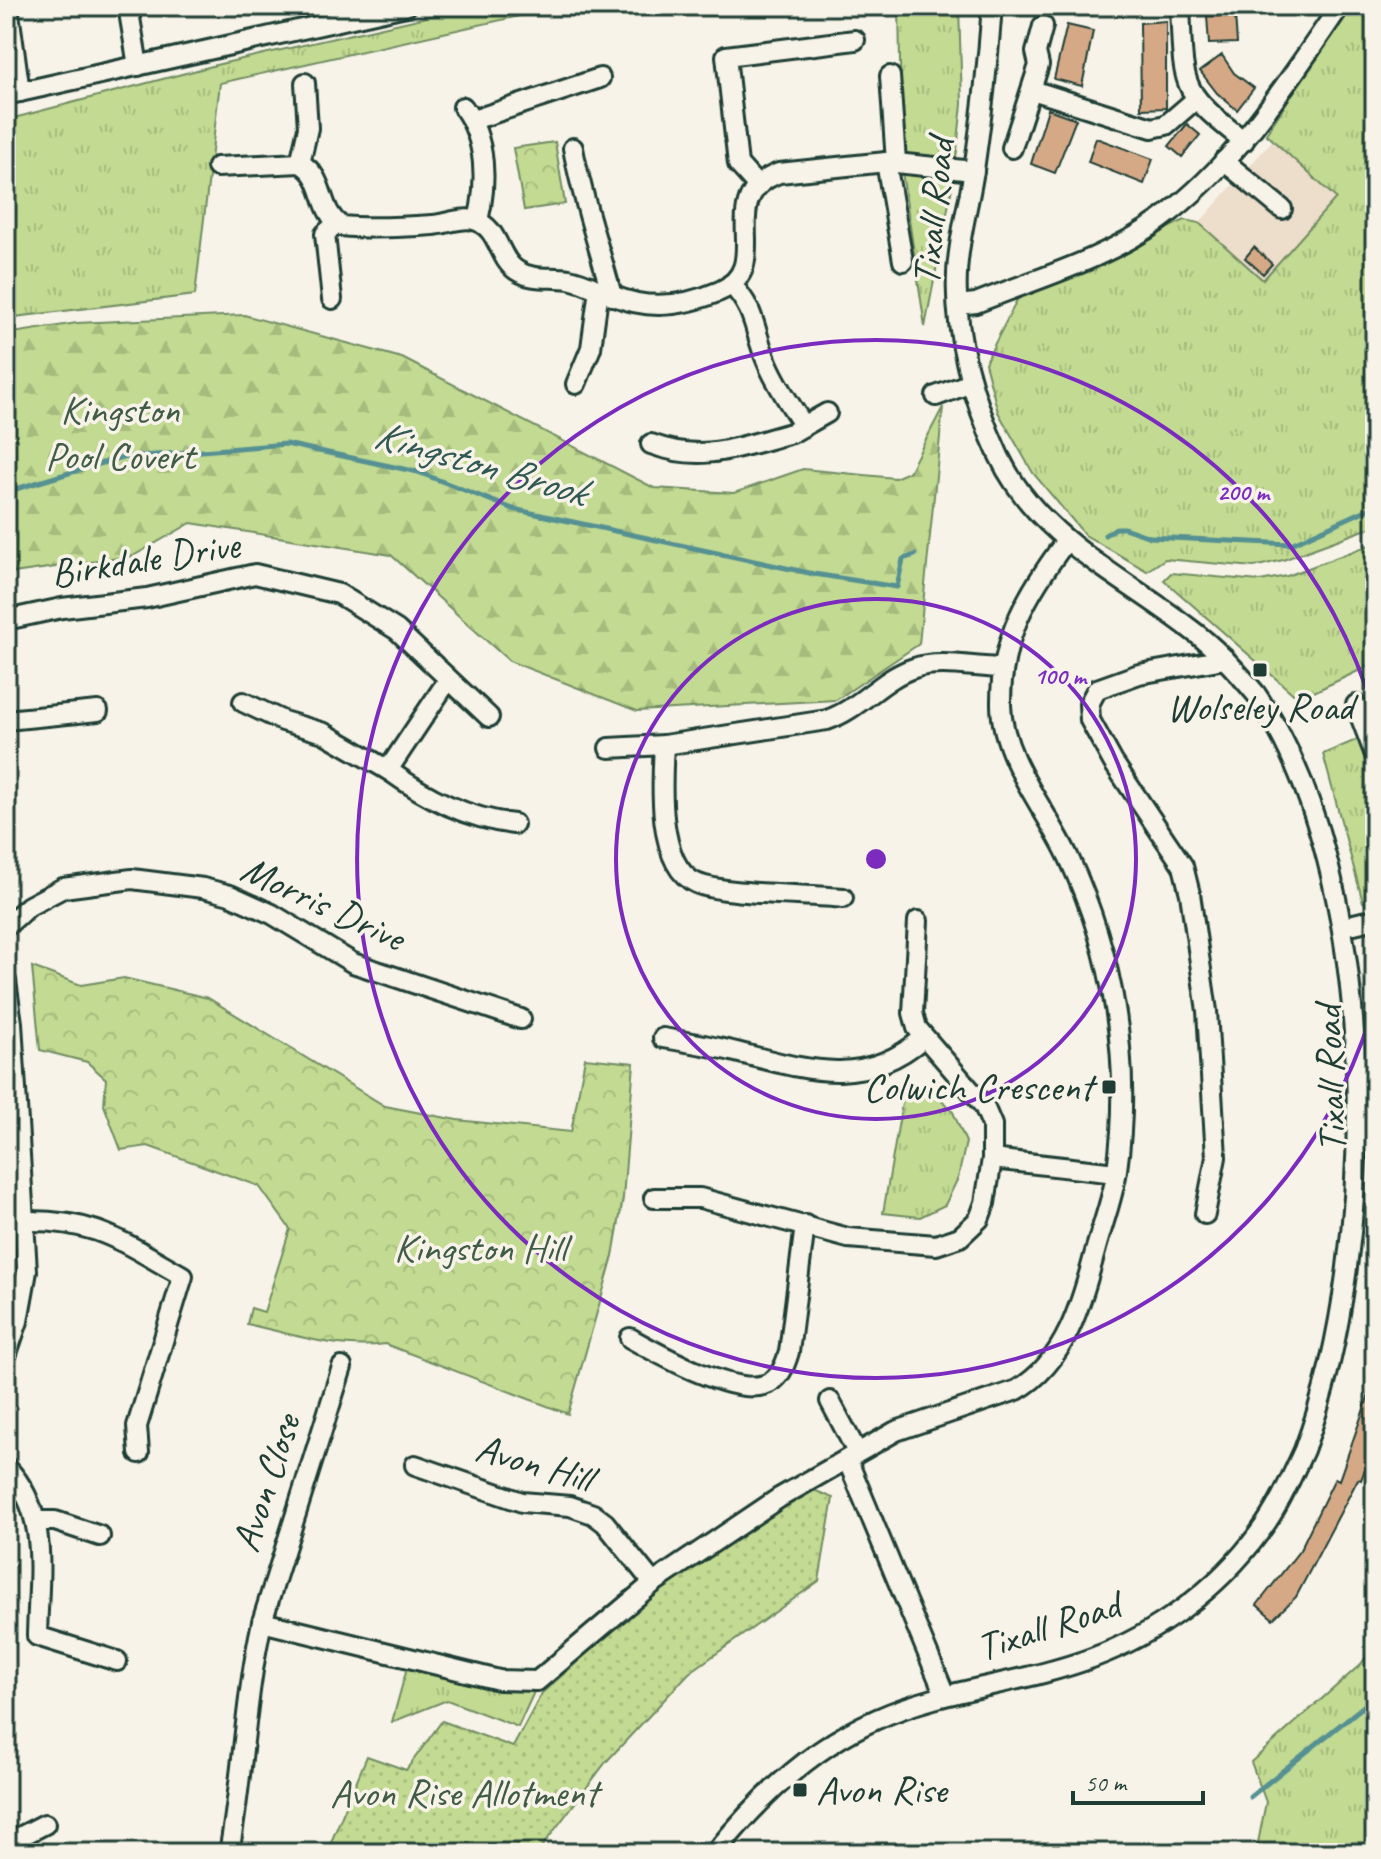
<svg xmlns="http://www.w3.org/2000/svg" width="1381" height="1859" font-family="Caveat,sans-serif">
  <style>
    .built { fill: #edddcb }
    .grass { fill: url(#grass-tufts); stroke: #708c62; stroke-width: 2 }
    .forest { fill: url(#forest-firs); stroke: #708c62; stroke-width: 2 }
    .park { fill: url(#park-crowns); stroke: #708c62; stroke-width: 2 }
    .garden { fill: url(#garden-dots); stroke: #708c62; stroke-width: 2 }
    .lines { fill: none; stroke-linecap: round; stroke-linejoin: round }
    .stream { stroke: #549093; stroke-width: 5 }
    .building { fill: #d5a986; stroke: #1f3d34; stroke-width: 2 }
    .minor-casing { stroke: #1f3d34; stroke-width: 24 }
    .minor { stroke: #f7f3e8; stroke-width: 18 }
    .ring { fill: none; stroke: #7b2cbf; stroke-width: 4 }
    .poi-dot { fill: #1f3d34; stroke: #f7f3e8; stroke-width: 3 }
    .labels { text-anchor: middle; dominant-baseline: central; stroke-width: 7; stroke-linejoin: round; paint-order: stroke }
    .street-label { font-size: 40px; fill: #1f3d34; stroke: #f7f3e8 }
    .park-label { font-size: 40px; fill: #405c47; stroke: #f7f3e8 }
    .poi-label { font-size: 40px; fill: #1f3d34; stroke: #f7f3e8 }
    .water-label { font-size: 42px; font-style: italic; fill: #315954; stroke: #f7f3e8 }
    .centre { fill: #7b2cbf; stroke: #f7f3e8; stroke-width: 4 }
    .ring-label { font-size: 24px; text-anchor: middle; font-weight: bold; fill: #7b2cbf; stroke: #f7f3e8; stroke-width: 7; stroke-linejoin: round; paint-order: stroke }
  </style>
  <defs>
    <pattern id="grass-tufts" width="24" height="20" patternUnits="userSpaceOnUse" patternTransform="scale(2)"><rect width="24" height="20" fill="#c2da91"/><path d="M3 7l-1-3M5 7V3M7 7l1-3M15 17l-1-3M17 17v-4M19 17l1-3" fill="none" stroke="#a6bc7e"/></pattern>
    <pattern id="forest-firs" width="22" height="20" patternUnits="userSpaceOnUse" patternTransform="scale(2)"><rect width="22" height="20" fill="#c2da91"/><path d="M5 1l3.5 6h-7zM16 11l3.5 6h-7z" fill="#a6bc7e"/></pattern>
    <pattern id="park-crowns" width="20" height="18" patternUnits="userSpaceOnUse" patternTransform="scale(2)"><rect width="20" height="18" fill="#c2da91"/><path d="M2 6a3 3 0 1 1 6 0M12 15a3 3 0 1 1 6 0" fill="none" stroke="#a6bc7e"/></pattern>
    <pattern id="garden-dots" width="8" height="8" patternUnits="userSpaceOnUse" patternTransform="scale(2)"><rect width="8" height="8" fill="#c2da91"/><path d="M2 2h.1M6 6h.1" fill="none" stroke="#a6bc7e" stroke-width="1.8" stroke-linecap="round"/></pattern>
  </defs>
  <rect width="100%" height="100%" fill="#f7f3e8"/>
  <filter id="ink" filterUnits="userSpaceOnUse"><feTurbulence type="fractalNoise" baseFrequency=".0125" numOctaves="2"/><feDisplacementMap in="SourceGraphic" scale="16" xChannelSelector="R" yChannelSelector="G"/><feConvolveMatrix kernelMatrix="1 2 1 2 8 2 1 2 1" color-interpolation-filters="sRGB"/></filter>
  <g filter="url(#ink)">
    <!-- built -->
    <path class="built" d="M1272,141L1336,198L1262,280L1199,223Z"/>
    <!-- grass -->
    <g class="grass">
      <path d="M475,6H564L220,83L195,295L6,318V120L220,64Z"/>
      <path d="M899,6H959L962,104L954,177L925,327L902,172Z"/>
      <path d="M1350,6H1375V526L1283,560L1254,567L1165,559L1147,571L1085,535L1033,473L998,412L985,363L1019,296L1185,220L1199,223L1263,280L1336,198L1266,134Z"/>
      <path d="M1375,543V663L1299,699L1164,580L1171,573L1260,581L1287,576Z"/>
      <path d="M1375,732V907L1372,908L1363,902L1323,754Z"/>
      <path d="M905,1086L938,1096L953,1112L966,1142L958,1178L945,1205L920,1217L883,1213Z"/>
      <path d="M1375,1644V1853H1256L1266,1802L1251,1762L1361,1664Z"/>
      <path d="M408,1664L534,1692L518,1727L447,1700L392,1722Z"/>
    </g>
    <!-- forest -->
    <path class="forest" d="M244,315L402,358L654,488L734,493L803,469L895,478L909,472L943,407L919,644L836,700L637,711L509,661L391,555L191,523L133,556L6,574V334L77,323Z"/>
    <!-- park -->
    <g class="park">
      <path d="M555,142L565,204L524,210L513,148Z"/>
      <path d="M32,967L81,985L124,978L208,998L385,1106L457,1120L571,1132L585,1058L634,1063L623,1198L613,1256L568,1414L385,1344C340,1351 291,1334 247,1324L251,1308L264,1312L290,1229L259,1186L148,1146L121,1150L104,1105L106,1079L87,1062L40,1050Z"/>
    </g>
    <!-- garden -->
    <path class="garden" d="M809,1488L833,1498L819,1581L689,1673L606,1762L537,1853H346L329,1847L367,1756L406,1770L442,1721L513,1747L542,1693L657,1592Z"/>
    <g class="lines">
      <!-- stream -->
      <g class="stream">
        <path d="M6,492L119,458L286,444L418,472L513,509L814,574L897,587L903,559L915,555"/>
        <path d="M1105,535L1116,528H1124L1150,537L1291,544L1375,506"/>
        <path d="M1250,1797L1375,1697"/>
      </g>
    </g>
    <!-- building -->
    <g class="building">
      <path d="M1235,15L1237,43L1209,44L1207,16Z"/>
      <path d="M1166,21V108L1141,109L1140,23Z"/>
      <path d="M1067,25L1093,31L1082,86L1054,79Z"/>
      <path d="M1222,55L1234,73L1254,88L1237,110L1217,93L1200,71Z"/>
      <path d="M1048,109L1076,119L1055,173L1031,164Z"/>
      <path d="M1187,124L1200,135L1182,157L1169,146Z"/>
      <path d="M1096,138L1153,159L1144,184L1088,162Z"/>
      <path d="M1254,247L1272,264L1263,274L1245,258Z"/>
      <path d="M1372,1386H1375V1443L1361,1480L1358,1479L1296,1597L1273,1619L1257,1605L1300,1550L1335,1478L1339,1480Z"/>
    </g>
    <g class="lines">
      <defs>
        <g id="minor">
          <path d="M8,6L20,92"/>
          <path d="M128,6L138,66"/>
          <path d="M1180,6C1184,88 1178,89 1244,141"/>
          <path d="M890,76L896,162"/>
          <path d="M1032,90L1152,128L1166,125L1195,100"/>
          <path d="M6,95L406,6"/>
          <path d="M463,107C487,139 487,184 478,221"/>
          <path d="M473,120L600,78"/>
          <path d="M573,148C582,199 599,246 612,296"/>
          <path d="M1012,148L1039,65L1036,52L1043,26"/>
          <path d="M1224,161L1282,209"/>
          <path d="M886,162L903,261"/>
          <path d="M300,163L308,128L305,83"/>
          <path d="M217,167L300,163C327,178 317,209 341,226C371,229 403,227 433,225C446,224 461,217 474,220C500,228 497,257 516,270C532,281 551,276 569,279C585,282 599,291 614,296C650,311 685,306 720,291C777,266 712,198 779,173L886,162L974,171"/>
          <path d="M756,184L738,164L726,56L855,40"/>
          <path d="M332,299L325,234L337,223"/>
          <path d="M958,305L976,303C1035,279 1107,259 1160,220C1236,164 1287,83 1340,6"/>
          <path d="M576,384L591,348L599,289"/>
          <path d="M936,396L971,383"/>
          <path d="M804,426L827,413"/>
          <path d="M651,444C704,464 740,446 792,433L804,426C791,406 776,384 767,362C753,330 757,311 731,284"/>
          <path d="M6,620L62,608L147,598L255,574L339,594L397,630L489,717"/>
          <path d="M243,702L283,721L324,733L388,770L448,680"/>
          <path d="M1356,705L1375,755"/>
          <path d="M6,720L98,711"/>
          <path d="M664,745C662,779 656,865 696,883C723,895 808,894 843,898"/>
          <path d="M609,748L664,745L827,720C860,709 882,678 914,668C939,659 977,668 1003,668"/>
          <path d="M388,770C427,798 466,818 514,824"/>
          <path d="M1354,924L1375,919"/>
          <path d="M6,926L29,906L63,888L132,879L203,888L230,895L272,914L353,963L521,1019"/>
          <path d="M6,981L12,1023L27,1271L18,1321L6,1356"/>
          <path d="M663,1038C688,1042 712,1046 736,1052C804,1069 863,1090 923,1038"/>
          <path d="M992,1159L1116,1173"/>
          <path d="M654,1198H700L848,1238L936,1245L960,1237L979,1219L985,1203L992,1159V1125L984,1106L917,1028L913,1013L918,921"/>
          <path d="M1205,1214L1216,1157L1207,1011L1190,894L1183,866L1113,762L1090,720L1089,704L1097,689L1139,674L1225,659"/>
          <path d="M23,1221C96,1219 122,1242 183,1276L137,1426L139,1453"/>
          <path d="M630,1338C659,1354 731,1395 764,1385C779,1381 785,1366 789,1352L805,1225"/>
          <path d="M830,1401L857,1452"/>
          <path d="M847,1459L945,1695"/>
          <path d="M415,1465L522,1502L570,1506L593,1514L605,1523L653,1583"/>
          <path d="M6,1467C51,1513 38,1577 37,1636L117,1661"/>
          <path d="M37,1521H55L100,1536"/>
          <path d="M262,1622L499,1680L537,1681L653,1583L779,1498L896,1431L1017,1390C1065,1363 1082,1302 1095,1252C1102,1225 1113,1198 1117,1170C1132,1064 1114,955 1069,858C1047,810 1002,759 1001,705C1000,638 1028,592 1066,541"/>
          <path d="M6,1844L45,1824"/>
          <path d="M229,1853C243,1776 245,1698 262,1622L342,1367"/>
          <path d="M715,1853C758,1799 813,1747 877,1719C946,1688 1022,1684 1092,1658C1157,1634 1218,1589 1259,1533C1278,1508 1291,1478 1304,1450C1381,1245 1381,875 1256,694C1235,669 1215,647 1189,628C1122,576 1037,537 999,456C974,402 954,336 957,274C958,240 969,204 974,170C982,116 988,61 992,6"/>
        </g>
      </defs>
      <!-- minor casing -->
      <use href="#minor" class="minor-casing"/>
      <!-- minor -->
      <use href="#minor" class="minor"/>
    </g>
  </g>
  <!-- distance rings -->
  <g class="ring">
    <circle cx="876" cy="859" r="260"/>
    <path d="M1375 1002A519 519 0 1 1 1375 716"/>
  </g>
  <!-- markers -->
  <g class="poi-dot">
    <rect x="1252" y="662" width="16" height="16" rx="4"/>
    <rect x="1101" y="1079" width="16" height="16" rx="4"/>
    <rect x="792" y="1782" width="16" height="16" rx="4"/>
  </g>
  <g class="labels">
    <!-- street labels -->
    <g class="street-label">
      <text transform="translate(933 212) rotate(-84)">Tixall Road</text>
      <text transform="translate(145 559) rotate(-9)">Birkdale Drive</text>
      <text transform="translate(323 903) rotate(25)">Morris Drive</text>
      <text transform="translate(1330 1079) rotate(-92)">Tixall Road</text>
      <text transform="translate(534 1463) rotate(16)">Avon Hill</text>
      <text transform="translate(266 1483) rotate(-72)">Avon Close</text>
      <text transform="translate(1048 1626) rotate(-18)">Tixall Road</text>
    </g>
    <!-- park labels -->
    <g class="park-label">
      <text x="120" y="410">Kingston<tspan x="120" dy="46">Pool Covert</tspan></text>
      <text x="480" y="1248">Kingston Hill</text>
      <text x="464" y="1793">Avon Rise Allotment</text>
    </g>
    <!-- poi labels -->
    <g class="poi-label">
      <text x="1260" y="707">Wolseley Road</text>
      <text x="1093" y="1087" text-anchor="end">Colwich Crescent</text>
      <text x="816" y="1790" text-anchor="start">Avon Rise</text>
    </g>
    <!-- water labels -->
    <g class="water-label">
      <text transform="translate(480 463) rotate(16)">Kingston Brook</text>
    </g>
  </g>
  <circle cx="876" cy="859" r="12" class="centre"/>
  <g class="ring-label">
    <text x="1243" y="500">200 m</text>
    <text x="1060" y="684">100 m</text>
  </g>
  <!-- margin -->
  <rect width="1381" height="1859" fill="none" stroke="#f7f3e8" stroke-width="32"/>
  <rect x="16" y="16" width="1349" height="1827" fill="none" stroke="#1f3d34" stroke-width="3" filter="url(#ink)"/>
  <!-- scale -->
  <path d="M1073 1791v12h130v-12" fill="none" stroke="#1f3d34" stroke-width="4"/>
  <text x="1085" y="1791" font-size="24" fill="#1f3d34" stroke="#f7f3e8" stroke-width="6" paint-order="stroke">50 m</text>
</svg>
